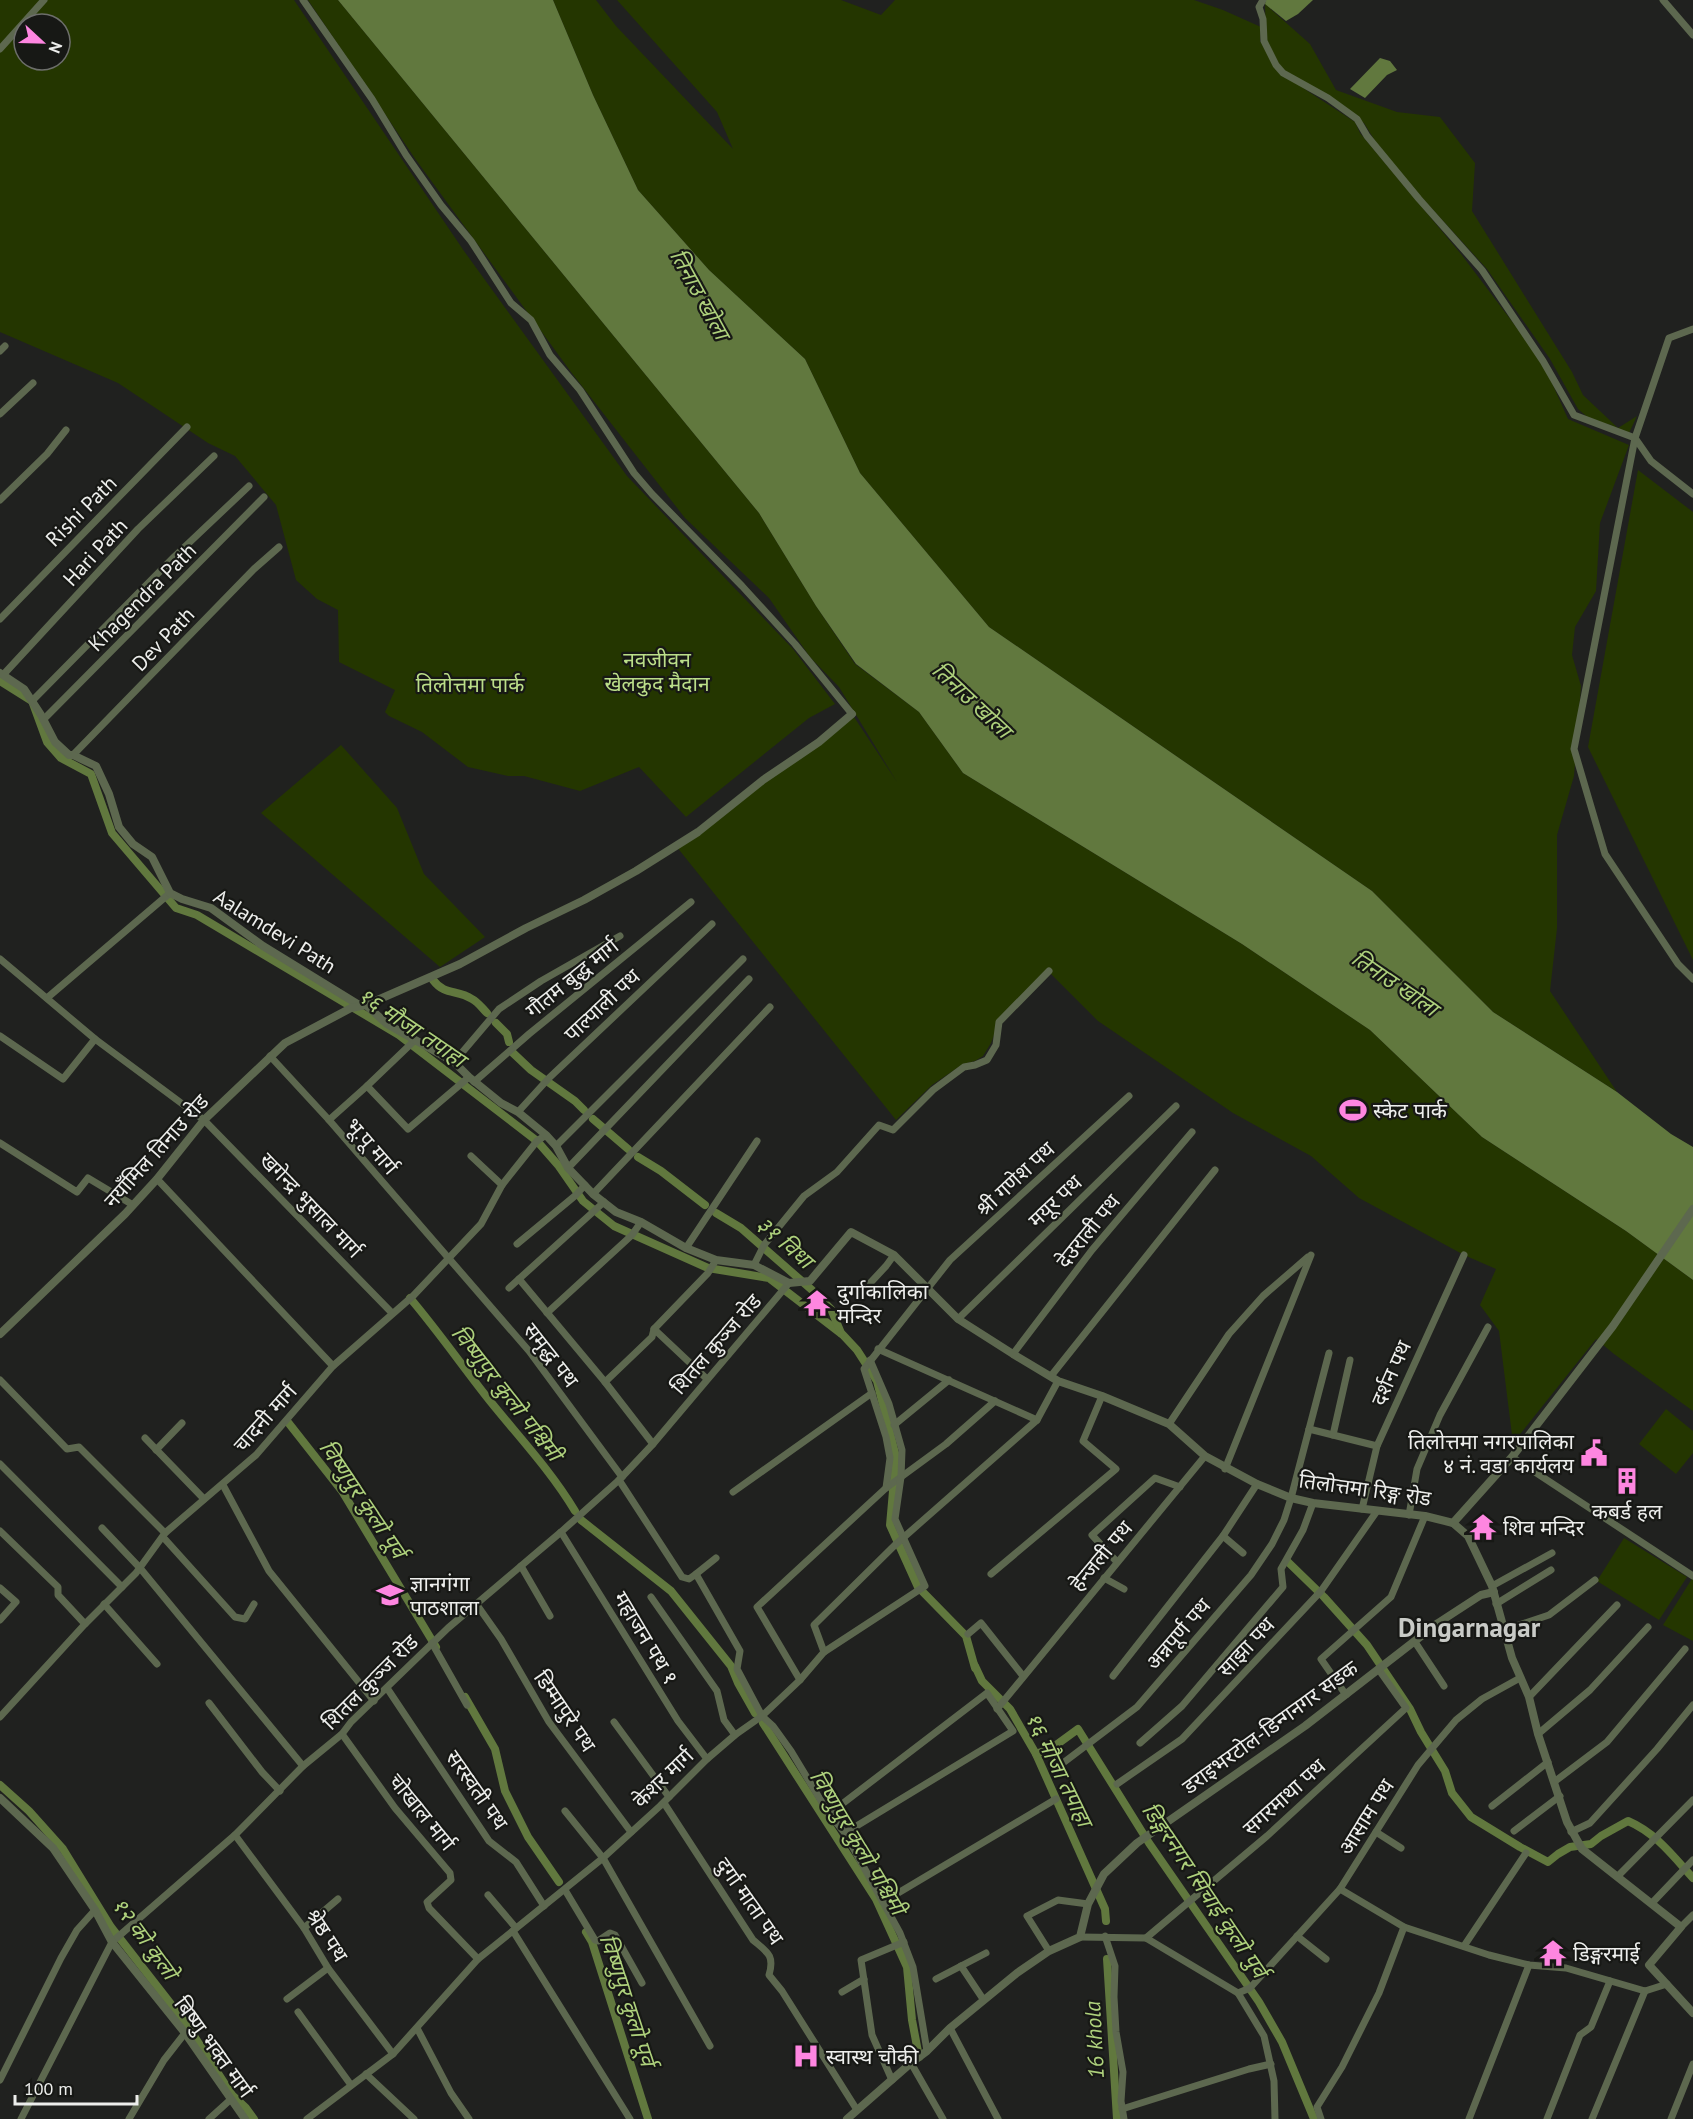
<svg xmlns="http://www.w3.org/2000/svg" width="1693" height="2119" font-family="'PT Sans','Noto Sans Devanagari',sans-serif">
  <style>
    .green { fill: #243600; fill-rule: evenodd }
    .water { fill: #61783e }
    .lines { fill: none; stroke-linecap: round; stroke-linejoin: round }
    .canal { stroke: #61783e; stroke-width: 8 }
    .minor { stroke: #5d684f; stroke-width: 7 }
    .tertiary { stroke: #5d684f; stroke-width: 8 }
    .labels { text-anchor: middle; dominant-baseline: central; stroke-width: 4.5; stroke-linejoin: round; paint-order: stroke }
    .street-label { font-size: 21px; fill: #edeeec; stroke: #171815 }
    .park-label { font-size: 21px; fill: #bbde89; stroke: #171815 }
    .poi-label { font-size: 21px; fill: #edeeec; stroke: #171815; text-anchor: start }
    .water-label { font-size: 22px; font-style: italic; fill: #aed17c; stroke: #171815 }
    .district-label { font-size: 27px; font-weight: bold; fill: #c9cbc7; stroke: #171815 }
  </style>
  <rect width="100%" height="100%" fill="#20211f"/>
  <!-- green -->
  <g class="green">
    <path d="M0,0H294L464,251L627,476L793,649L835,704L809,718L686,817L639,767L580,791L524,776H508L468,767L422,732L389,716L385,712L395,690L339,662L338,610L317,599L296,580L276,505L235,456L208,443L118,383L0,332ZM24,24H60V60H24Z"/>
    <path d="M308,0H338L759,513L816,606L855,664L919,712L963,773L1242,944L1370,1030L1482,1137L1626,1231L1693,1280V1411L1614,1354L1596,1339L1513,1443L1499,1331L1480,1305L1496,1269L1464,1255L1359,1198L1311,1156L1233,1113L1098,1021L1049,972L999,1022L991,1043L983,1056L975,1061L963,1064L932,1085L896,1120L676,846L852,714L897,782L839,687L810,657L769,598L685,518L571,372L416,160Z"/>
    <path d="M553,0H596L616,26L733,149L717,112L617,0H841L881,15L895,0H1194L1223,10L1261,27L1260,41L1272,61L1306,90L1355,122L1360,133L1461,254L1523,336L1548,374L1568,419L1629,445L1600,523L1596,591L1575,627L1572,655L1581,686L1574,776L1557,835V928L1550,991L1617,1092L1493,1012L1372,891L989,627L860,473L805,359L709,270L638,190L593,95Z"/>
    <path d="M1265,4L1310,44L1336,90L1397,112L1440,117L1475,163L1472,211L1572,372L1583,395L1618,428L1637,416L1629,433L1617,429L1611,425L1591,420L1578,409L1550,359L1487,269L1415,190L1377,144L1364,123L1283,71L1266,40Z"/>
    <path d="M1638,470L1693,512V960L1588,747Z"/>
    <path d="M341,745L397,808L424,874L485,937L440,967L261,813Z"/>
    <path d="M1666,1409L1693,1431V1453L1676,1474L1639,1444Z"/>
    <path d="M1624,1538L1687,1577L1659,1620L1597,1581Z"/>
    <path d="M1693,1577V1641L1663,1625Z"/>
  </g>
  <!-- water -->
  <g class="water">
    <path d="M338,0H553L593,95L638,190L709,270L805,359L860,473L989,627L1372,891L1493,1012L1617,1092L1671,1134L1693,1147V1280L1626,1231L1482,1137L1370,1030L1242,944L963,773L919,712L856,664L816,606L759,513Z"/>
    <path d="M1266,0H1313L1298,14L1286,21L1265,4Z"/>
    <path d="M1380,58L1390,61L1397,70L1387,75L1365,98L1350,89Z"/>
  </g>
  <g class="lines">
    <!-- canal -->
    <g class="canal">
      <path d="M0,681L32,701L47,742L61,758L91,774L112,833L176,908L197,915L399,1035L537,1141L558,1165L583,1201L614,1226L708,1268L769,1278L843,1335L857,1350L877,1381L896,1457L890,1525L918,1587L966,1636L975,1668"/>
      <path d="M433,980C445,996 457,989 472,999C478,1002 482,1008 487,1013"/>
      <path d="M496,1023L507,1034L509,1042"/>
      <path d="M513,1053L531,1070L575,1101L584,1110"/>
      <path d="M593,1119L628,1149"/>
      <path d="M638,1157L661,1171L705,1205"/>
      <path d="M716,1213L741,1228L812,1290L831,1309L841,1333"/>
      <path d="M410,1298C438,1331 463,1367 490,1401C519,1437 551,1471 575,1511"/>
      <path d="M287,1421L342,1491L436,1647"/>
      <path d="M581,1520L671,1591L731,1666L738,1683L755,1713"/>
      <path d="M1288,1562L1324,1597L1367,1645L1410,1709L1421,1732L1445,1771L1452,1793L1471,1817L1520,1847L1548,1862L1558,1854L1570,1847L1591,1844L1601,1836L1628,1821C1656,1833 1673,1856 1693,1878"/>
      <path d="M975,1666L982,1681L1010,1709L1036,1754L1105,1909L1106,1921"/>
      <path d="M465,1697L495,1749L505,1791L528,1837L559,1882"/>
      <path d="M763,1723L876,1899L907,1967L912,2020L919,2057"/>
      <path d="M1036,1754L1052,1748L1078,1729L1149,1843L1259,2002L1282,2042L1314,2119"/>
      <path d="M0,1785L29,1811L63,1849L111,1927L185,2022L232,2095L246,2108L254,2119"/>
      <path d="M586,1932L592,1942L648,2119"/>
      <path d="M1107,1959L1117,2119"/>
    </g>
    <!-- minor -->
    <g class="minor">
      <path d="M303,0L372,99L406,155L441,205L471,241L511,303L531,320L550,355L580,390L634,473L652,494L742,586L795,644L852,714"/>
      <path d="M1263,0L1259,7L1263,19L1264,41L1276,65L1283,73L1328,98L1357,119L1367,136L1419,199L1482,270L1543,361L1574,415L1635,438L1651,461L1693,494"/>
      <path d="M1663,0L1693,35"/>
      <path d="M0,49L44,0"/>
      <path d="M1693,329L1669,338L1635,438L1574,749L1605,854L1678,964L1693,979"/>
      <path d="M0,351L5,346"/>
      <path d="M0,414L33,383"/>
      <path d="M0,500L47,454L66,430"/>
      <path d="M0,619L187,427"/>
      <path d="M3,675L138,529L214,456"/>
      <path d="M32,701L174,557L249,486"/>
      <path d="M44,719L264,497"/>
      <path d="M73,755L254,569L279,547"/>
      <path d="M0,959L95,1039L204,1120L392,1313"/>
      <path d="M47,998L170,893"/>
      <path d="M0,1036L63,1079L95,1039"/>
      <path d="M270,1056L329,1120L529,1351L622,1477"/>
      <path d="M454,1062L499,1009L541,981L620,936"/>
      <path d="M474,1082L529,1034L691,902"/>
      <path d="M367,1086L408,1129L469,1077"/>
      <path d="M518,1112L549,1078L712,924"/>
      <path d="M329,1120L367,1086L414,1041"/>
      <path d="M0,1143L77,1192L88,1178L133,1205"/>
      <path d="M556,1146L743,959"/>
      <path d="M471,1156L502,1185"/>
      <path d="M568,1168L749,979"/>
      <path d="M157,1179L333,1366"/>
      <path d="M593,1194L770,1007"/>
      <path d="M517,1244L576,1195L585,1185"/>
      <path d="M686,1248L757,1141"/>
      <path d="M754,1265L764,1245L804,1196L837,1172L879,1125L893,1130L933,1090L964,1067L975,1065L987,1060L996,1045L999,1022L1049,971"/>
      <path d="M519,1279L605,1382L653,1444"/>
      <path d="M509,1288L604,1202"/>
      <path d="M859,1295L886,1266L894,1255"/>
      <path d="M547,1313L632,1235L641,1222"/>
      <path d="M958,1319L1176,1106"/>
      <path d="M654,1329L707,1379"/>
      <path d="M878,1349L1037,1420"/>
      <path d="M1013,1354L1092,1250L1192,1132"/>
      <path d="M1051,1376L1215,1170"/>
      <path d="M0,1380L67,1449L79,1447L165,1533"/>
      <path d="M605,1382L652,1337L654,1329L708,1273L716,1260"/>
      <path d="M1169,1424L1229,1334L1263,1296L1308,1257"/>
      <path d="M894,1425L949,1380"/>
      <path d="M1309,1429L1377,1446"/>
      <path d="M1333,1435L1350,1360"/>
      <path d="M145,1438L204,1499"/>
      <path d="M156,1450L182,1423"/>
      <path d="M1512,1457L1693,1576"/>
      <path d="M0,1464L122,1587"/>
      <path d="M1225,1469L1311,1255"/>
      <path d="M619,1480L682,1577L689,1579L696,1574L740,1651L737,1669L762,1716L773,1726L791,1751L829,1814L845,1833L900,1933L913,1967L927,2051"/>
      <path d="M223,1485L269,1571L374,1701"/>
      <path d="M886,1488L890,1458L886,1437L864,1369L950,1260L1129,1096"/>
      <path d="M733,1492L872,1393"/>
      <path d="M1362,1509L1377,1446L1464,1255"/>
      <path d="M1409,1515L1417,1469L1440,1415L1488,1327"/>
      <path d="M102,1528L140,1568L303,1766"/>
      <path d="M0,1531L58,1587V1595L85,1624"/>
      <path d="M561,1532L678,1721L707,1759"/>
      <path d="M1223,1536L1243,1553"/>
      <path d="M163,1537L235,1617L245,1619L254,1604"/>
      <path d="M1117,1562L1092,1535L1155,1478L1180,1487"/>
      <path d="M521,1566L550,1616"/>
      <path d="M696,1574L716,1558"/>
      <path d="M991,1574L1116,1469L1083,1441L1102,1396"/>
      <path d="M1104,1578L1124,1589"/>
      <path d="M1492,1586L1552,1553"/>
      <path d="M0,1588L16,1602L0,1620"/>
      <path d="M651,1597L717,1691L724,1720L735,1735"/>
      <path d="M104,1604L157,1664"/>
      <path d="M1496,1604L1551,1570"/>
      <path d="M477,1605L501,1639L549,1722L631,1832"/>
      <path d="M1504,1630L1549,1615L1595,1580"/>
      <path d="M968,1634L981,1623L1023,1676"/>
      <path d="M1415,1642L1444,1686"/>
      <path d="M432,1643L467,1705"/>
      <path d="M824,1652L814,1625L895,1545L1037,1420L1058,1381"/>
      <path d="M1113,1676L1223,1536L1257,1484"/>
      <path d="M800,1680L757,1607L886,1488L946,1444L995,1401"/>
      <path d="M387,1688L489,1841L516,1862L544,1906"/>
      <path d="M1346,1695L1321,1659L1391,1597L1425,1516"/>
      <path d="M1529,1697L1617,1605"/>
      <path d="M209,1703L262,1772L280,1791"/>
      <path d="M997,1709L1205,1456"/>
      <path d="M0,1717L85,1624L136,1573L165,1533L256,1455L333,1366L413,1296L481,1224L502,1185L537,1141L546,1135"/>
      <path d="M614,1722L669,1797"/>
      <path d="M342,1734L395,1808L450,1873L451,1880L427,1902L429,1908L478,1959"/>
      <path d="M1538,1734L1590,1690L1648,1627"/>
      <path d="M1140,1743L1182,1706L1283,1587L1281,1569L1303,1530L1313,1503"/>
      <path d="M1059,1766L1137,1707L1251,1575L1272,1544L1284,1520L1291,1498L1329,1353"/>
      <path d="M1554,1782L1607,1742L1685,1649"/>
      <path d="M1117,1784L1182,1739L1321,1591L1377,1511"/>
      <path d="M664,1803L753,1940C767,1952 775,1955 769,1975L782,1991L857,2110"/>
      <path d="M1492,1806L1548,1762"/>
      <path d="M565,1811L603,1858L710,2046"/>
      <path d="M829,1814L987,1693L1013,1731L845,1833"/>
      <path d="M1514,1831L1560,1796"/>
      <path d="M1376,1832L1401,1848"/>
      <path d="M1571,1832L1590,1823L1657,1749L1693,1705"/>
      <path d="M235,1835L304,1928L328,1968L393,2054"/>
      <path d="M1618,1876L1693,1800"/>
      <path d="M1340,1889L1404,1927L1489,1955L1529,1965L1566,1968L1645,1991L1667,1984"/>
      <path d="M565,1890L595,1940L598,1941L610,1933L615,1935L642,1983"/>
      <path d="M488,1895L516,1928"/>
      <path d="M883,1902L1056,1799"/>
      <path d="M1652,1903L1693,1860"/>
      <path d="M1681,1927L1693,1915"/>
      <path d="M304,1928L338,1899"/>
      <path d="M513,1931L630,2119"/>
      <path d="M1105,1936L1115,1966L1114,1997L1116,2032L1123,2072L1121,2101L1124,2119"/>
      <path d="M1297,1936L1326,1959"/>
      <path d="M1080,1937L1146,1938L1238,1993L1264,2036L1274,2081L1275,2119"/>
      <path d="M1146,1938L1267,1836L1406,1708L1379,1670"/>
      <path d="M1464,1946L1526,1853"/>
      <path d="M1049,1951L1027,1916L1058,1900L1088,1904"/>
      <path d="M961,1966L983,1999"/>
      <path d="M936,1979L986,1953"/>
      <path d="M842,1992L864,1979"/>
      <path d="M1238,1993L1250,1988L1340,1889L1418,1765L1434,1746L1456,1720L1482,1699L1520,1678"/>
      <path d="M287,1999L328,1968"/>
      <path d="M298,2012L351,2085"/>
      <path d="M417,2028L451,2093L469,2119"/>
      <path d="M950,2028L998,2119"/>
      <path d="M911,2063L943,2119"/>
      <path d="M366,2074L414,2119"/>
      <path d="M0,2080L61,1958L77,1930L95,1910"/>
      <path d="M892,2080L872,2035L861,1960L904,1942"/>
      <path d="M1122,2109L1249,2069L1271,2064"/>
      <path d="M21,2119L112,1942L235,1835L303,1766L342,1734L351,1722L448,1628L561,1532L619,1480L653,1444L789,1283"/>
      <path d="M129,2119L164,2060L185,2033"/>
      <path d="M209,2119L230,2100"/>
      <path d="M307,2119L393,2054L478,1959L603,1858L660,1806L707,1759L735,1735L762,1716L800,1680L824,1652L925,1586L895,1519L901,1477L902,1450L889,1404L870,1360"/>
      <path d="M1321,2119L1317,2107L1342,2067L1379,1993L1404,1927"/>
      <path d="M1469,2119L1529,1965"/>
      <path d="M1547,2119L1580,2035L1591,2027L1610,1981"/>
      <path d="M1592,2119L1645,1991"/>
      <path d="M1671,2119L1693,2064"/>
    </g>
    <!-- tertiary -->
    <g class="tertiary">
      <path d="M0,673L24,689L41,715L55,742L69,755H73L96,766L109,794L119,827L133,844L152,857L170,893L182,899L211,908L263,946L359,1005"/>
      <path d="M366,1005L387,1024L454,1062L469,1077L501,1103L518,1112L546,1135L556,1146L568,1168L593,1194L616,1212L641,1222L686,1248L716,1260L754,1265L789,1283L810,1281L851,1232L894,1255L958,1319L1013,1354L1058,1381L1102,1396L1169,1424L1205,1456L1257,1484L1291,1498L1313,1503L1425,1516L1453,1523L1468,1536L1492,1586L1512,1658L1529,1697L1538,1734L1567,1822L1582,1849L1681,1927L1649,1965L1693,2013"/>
      <path d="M0,1334L125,1214L157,1179L204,1120L285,1043L351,1008L366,1005L460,964L526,928L584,900L636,871L698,832L763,780L819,742L852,714"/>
      <path d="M1453,1523L1512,1457L1613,1326L1693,1209"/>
      <path d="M0,1798L53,1848L95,1910L112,1942L185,2033L245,2119"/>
      <path d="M847,2119L911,2063L927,2051L950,2028L1017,1973L1049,1951L1080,1937L1088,1904L1104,1874L1137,1843L1305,1726L1438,1623L1481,1595L1494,1592"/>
    </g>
  </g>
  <!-- icons -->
  <defs>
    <symbol id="stadium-bare" viewBox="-9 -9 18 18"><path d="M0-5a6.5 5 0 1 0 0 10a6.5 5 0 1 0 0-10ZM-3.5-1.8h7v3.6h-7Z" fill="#fe86e0" stroke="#171815" stroke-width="2.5" paint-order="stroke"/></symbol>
    <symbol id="temple-bare" viewBox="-9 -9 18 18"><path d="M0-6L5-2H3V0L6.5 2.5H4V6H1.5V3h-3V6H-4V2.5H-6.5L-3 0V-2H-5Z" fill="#fe86e0" stroke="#171815" stroke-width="2.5" paint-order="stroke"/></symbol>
    <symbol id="civic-bare" viewBox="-9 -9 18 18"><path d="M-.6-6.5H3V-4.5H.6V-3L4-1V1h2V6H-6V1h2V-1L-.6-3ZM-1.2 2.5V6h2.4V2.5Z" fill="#fe86e0" stroke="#171815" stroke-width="2.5" paint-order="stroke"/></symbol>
    <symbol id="building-bare" viewBox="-9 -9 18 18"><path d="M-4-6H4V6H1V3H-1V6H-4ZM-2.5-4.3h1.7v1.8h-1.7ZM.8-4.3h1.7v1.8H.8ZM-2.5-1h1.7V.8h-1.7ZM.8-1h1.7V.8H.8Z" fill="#fe86e0" stroke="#171815" stroke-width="2.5" paint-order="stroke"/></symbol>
    <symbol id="school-bare" viewBox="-9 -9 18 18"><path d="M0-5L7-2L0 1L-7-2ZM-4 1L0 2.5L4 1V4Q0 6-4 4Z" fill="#fe86e0" stroke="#171815" stroke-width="2.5" paint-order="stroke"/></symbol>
    <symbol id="hospital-bare" viewBox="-9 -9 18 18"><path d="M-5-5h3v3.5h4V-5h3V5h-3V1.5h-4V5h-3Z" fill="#fe86e0" stroke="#171815" stroke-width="2.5" paint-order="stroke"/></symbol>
  </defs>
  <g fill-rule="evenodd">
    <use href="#stadium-bare" x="1334" y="1091" width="38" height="38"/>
    <use href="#temple-bare" x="798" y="1284" width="38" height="38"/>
    <use href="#civic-bare" x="1575" y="1434" width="38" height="38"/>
    <use href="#building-bare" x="1608" y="1462" width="38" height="38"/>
    <use href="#temple-bare" x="1464" y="1508" width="38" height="38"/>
    <use href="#school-bare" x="371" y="1576" width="38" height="38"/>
    <use href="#temple-bare" x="1534" y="1934" width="38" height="38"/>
    <use href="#hospital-bare" x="787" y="2037" width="38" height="38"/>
  </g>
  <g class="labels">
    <!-- street labels -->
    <g class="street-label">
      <text transform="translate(81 511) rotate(-45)">Rishi Path</text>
      <text transform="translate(95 552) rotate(-47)">Hari Path</text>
      <text transform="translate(142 597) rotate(-45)">Khagendra Path</text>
      <text transform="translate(163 639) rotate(-46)">Dev Path</text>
      <text transform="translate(275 931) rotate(32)">Aalamdevi Path</text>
      <text transform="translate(572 978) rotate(-39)">गौतम बुद्ध मार्ग</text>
      <text transform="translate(602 1005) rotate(-43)">पाल्पाली पथ</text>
      <text transform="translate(372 1146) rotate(49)">भू.पू मार्ग</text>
      <text transform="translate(156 1151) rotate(-48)">नयाँमिल तिनाउ रोड</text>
      <text transform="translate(1015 1179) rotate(-43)">श्री गणेश पथ</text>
      <text transform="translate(1055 1201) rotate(-44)">मयूर पथ</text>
      <text transform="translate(311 1205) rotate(46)">खगेन्द्र भुसाल मार्ग</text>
      <text transform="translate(1088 1231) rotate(-51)">देउराली पथ</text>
      <text transform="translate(716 1344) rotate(-49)">शितल कुञ्ज रोड</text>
      <text transform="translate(551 1355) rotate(52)">समृद्ध पथ</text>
      <text transform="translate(1391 1373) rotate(-66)">दर्शन पथ</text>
      <text transform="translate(265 1418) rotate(-48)">चादनी मार्ग</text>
      <text transform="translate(1365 1489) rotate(8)">तिलोत्तमा रिङ्ग रोड</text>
      <text transform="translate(1101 1556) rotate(-50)">हेन्जली पथ</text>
      <text transform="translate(1178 1634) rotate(-49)">अन्नपूर्ण पथ</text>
      <text transform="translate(646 1638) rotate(59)">महाजन पथ १</text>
      <text transform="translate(1246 1647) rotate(-47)">साझा पथ</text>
      <text transform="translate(370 1682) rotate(-45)">शितल कुञ्ज रोड</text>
      <text transform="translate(565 1711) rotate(56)">डिम्मापुरे पथ</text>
      <text transform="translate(1270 1727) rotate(-36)">डराइभरटोल-डिन्गनगर सडक</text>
      <text transform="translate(663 1778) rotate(-44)">केशर मार्ग</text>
      <text transform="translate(477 1790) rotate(55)">सरस्वती पथ</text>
      <text transform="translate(1284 1797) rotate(-42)">सगरमाथा पथ</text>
      <text transform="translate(422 1812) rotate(51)">चोखाल मार्ग</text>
      <text transform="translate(1366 1817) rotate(-58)">आसाम पथ</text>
      <text transform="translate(750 1901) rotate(55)">दुर्गा माता पथ</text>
      <text transform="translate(327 1935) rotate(57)">श्रेष्ठ पथ</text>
      <text transform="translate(214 2047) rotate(54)">बिष्णु भक्त मार्ग</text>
    </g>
    <!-- park labels -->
    <g class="park-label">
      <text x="657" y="659">नवजीवन<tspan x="657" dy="24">खेलकुद मैदान</tspan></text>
      <text x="470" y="684">तिलोत्तमा पार्क</text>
    </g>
    <!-- poi labels -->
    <g class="poi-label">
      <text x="1373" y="1110">स्केट पार्क</text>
      <text x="837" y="1291">दुर्गाकालिका<tspan x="837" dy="24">मन्दिर</tspan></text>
      <text x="1574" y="1441" text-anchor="end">तिलोत्तमा नगरपालिका<tspan x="1574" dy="24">४ नं. वडा कार्यलय</tspan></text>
      <text x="1627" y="1511" text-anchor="middle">कबर्ड हल</text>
      <text x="1503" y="1527">शिव मन्दिर</text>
      <text x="410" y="1583">ज्ञानगंगा<tspan x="410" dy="24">पाठशाला</tspan></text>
      <text x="1573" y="1953">डिङ्गरमाई</text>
      <text x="826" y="2056">स्वास्थ चौकी</text>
    </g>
    <!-- water labels -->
    <g class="water-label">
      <text transform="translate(700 294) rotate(61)">तिनाउ खोला</text>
      <text transform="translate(972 700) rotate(43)">तिनाउ खोला</text>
      <text transform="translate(1395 983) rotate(34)">तिनाउ खोला</text>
      <text transform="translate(412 1027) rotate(34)">१६ मौजा तपाहा</text>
      <text transform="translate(785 1242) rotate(41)">३१ विधा</text>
      <text transform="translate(507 1393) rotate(52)">विष्णुपुर कुलो पश्चिमी</text>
      <text transform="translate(363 1499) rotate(56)">विष्णुपुर कुलो पूर्व</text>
      <text transform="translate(1059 1769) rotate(64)">१६ मौजा तपाहा</text>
      <text transform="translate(858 1842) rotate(59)">विष्णुपुर कुलो पश्चिमी</text>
      <text transform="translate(1205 1890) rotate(56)">डिङ्गरनगर सिंचाई कुलो पुर्व</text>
      <text transform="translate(145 1938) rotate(54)">१२ को कुलो</text>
      <text transform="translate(628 2000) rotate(72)">विष्णुपुर कुलो पूर्व</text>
      <text transform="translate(1094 2040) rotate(-93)">16 khola</text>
    </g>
    <!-- district labels -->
    <g class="district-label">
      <text x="1469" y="1627">Dingarnagar</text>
    </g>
  </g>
  <!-- north arrow -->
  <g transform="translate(42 42) rotate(112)"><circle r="28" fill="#171815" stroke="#6d6e6b" stroke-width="1.5"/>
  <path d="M0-4.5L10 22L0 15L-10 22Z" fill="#fe86e0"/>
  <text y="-9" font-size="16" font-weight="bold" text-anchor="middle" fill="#edeeec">N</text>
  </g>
  <!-- scale -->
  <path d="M15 2095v9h122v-9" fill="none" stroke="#edeeec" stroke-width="3"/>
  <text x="24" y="2095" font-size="18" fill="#edeeec" stroke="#171815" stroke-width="4.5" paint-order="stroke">100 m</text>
</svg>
